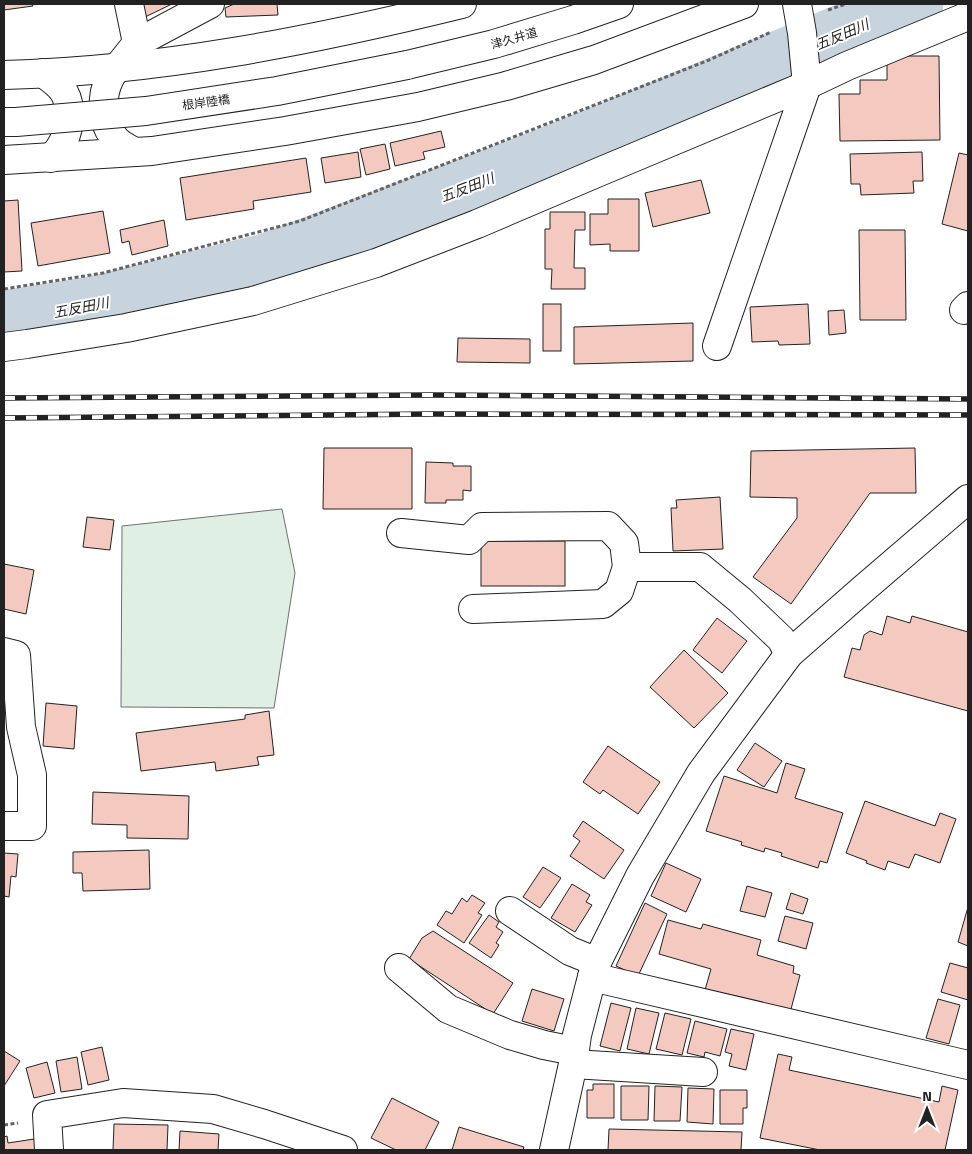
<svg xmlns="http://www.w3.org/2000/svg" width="972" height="1154" font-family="'Titillium Web','Noto Sans JP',sans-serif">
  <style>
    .green { fill: #e0efe3; stroke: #6f6f6f }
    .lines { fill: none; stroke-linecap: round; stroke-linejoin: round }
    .river { stroke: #c7d3dd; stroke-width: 59 }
    .building { fill: #f3c9c0; stroke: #222 }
    .minor-casing { stroke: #222; stroke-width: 30 }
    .major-casing { stroke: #222; stroke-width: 30 }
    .path { stroke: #646464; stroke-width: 3; stroke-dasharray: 4 2.5; stroke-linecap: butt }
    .minor { stroke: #fff; stroke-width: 28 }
    .major { stroke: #fff; stroke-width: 28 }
    .rail-casing { stroke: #222; stroke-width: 5.5 }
    .rail { stroke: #fff; stroke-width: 4; stroke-dasharray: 11; stroke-linecap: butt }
    .major-bridge-casing { stroke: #222; stroke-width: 30; stroke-linecap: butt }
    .major-bridge { stroke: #fff; stroke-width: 28 }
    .labels { text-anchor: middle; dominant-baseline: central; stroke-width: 4; stroke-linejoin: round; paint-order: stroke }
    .street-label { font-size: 12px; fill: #222; stroke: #fff }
    .water-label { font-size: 14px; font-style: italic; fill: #222; stroke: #fff }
  </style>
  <rect width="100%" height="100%" fill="#fff"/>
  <!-- green -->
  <path class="green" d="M282,509L295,573L274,708L121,707L122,526Z"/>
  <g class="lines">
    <!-- river -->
    <path class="river" d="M4,320L93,306L266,263L555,154L914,4"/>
  </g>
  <!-- building -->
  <g class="building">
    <path d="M4,4H32L33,6L4,10Z"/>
    <path d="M142,4H172L145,17Z"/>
    <path d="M234,4H277L278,15L226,17L225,8Z"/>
    <path d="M887,56H939L940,140L840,141L839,94H860V80H887Z"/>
    <path d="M441,131L445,147L423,152L425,159L395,166L390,143Z"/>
    <path d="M385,144L390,169L366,175L360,149Z"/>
    <path d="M358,152L361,177L325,183L321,158Z"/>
    <path d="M922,152L923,181H913L914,193L861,195L860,184H851L850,154Z"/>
    <path d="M959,153L968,155V231L942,224Z"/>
    <path d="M306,158L311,192L253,201L254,209L186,220L180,178Z"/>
    <path d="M701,180L710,213L653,227L645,193Z"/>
    <path d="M608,199H639V251H610V244L590,245V214H608Z"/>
    <path d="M18,200L22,271L4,272V201Z"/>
    <path d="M103,211L110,253L38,266L31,223Z"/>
    <path d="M550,212H585V230H575L574,268H585V289H551L552,269H545V229H550Z"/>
    <path d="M164,220L168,246L132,255L129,241L122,243L120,230Z"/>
    <path d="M859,230H905L906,320H860Z"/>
    <rect x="543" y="304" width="18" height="47"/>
    <path d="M808,304L810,344L779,345L778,341L752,342L750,307Z"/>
    <path d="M844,310L846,333L829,335L828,311Z"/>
    <path d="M693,323V361L574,364V327Z"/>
    <path d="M458,338L530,339V363L457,362Z"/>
    <path d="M324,448H412V509H323Z"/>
    <path d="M915,448L916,493H870L791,604L753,577L797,518V498L750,497L751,451Z"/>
    <path d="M426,462L453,463V466H471V491L463,490V500H446V503H425Z"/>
    <path d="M720,497L723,549L673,551L671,508H677L676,500Z"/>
    <path d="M87,517L114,520L110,550L83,547Z"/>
    <rect x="481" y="541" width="84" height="45"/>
    <path d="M4,564L34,570L26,614L4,609Z"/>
    <path d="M887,616L910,623L912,616L968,632V711L844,677L852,648L860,650L864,635L870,631L882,635Z"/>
    <path d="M717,618L747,641L722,673L693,650Z"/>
    <path d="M684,650L728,693L694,728L650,687Z"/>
    <path d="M46,703L77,706L74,749L43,746Z"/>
    <path d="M269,711L274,755L257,757L259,765L216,771L215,762L141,771L136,733L245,719V715Z"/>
    <path d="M755,743L782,761L764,787L737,770Z"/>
    <path d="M608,746L660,782L638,814L603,790L600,794L583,782Z"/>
    <path d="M786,763L805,769L795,798L843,813L827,863L820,861L818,868L781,856L782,853L765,848L764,852L741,845L742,842L706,831L724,776L777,793Z"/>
    <path d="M93,792L189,796L188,839L127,838V825L92,824Z"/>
    <path d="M865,801L935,826L940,813L956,819L940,863L915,854L909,868L888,861L885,870L866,863L867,861L846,853Z"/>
    <path d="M583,821L624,850L604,879L570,856L580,841L573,836Z"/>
    <path d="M149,850L150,889L83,891L82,873H73V852Z"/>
    <path d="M4,853L18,854L16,877L11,876L9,897L4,896Z"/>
    <path d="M666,863L701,879L686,912L651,896Z"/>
    <path d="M543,867L561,878L540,908L523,897Z"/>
    <path d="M572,884L590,895L586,902L592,905L575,932L551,918Z"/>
    <path d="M747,886L772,893L765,917L740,911Z"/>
    <path d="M791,893L808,899L803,914L786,909Z"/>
    <path d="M472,895L485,903L478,913L482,915L464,943L437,925L446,911L452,914L462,898L467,902Z"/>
    <path d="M645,903L667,914L638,976L616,966Z"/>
    <path d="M968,907V946L958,942Z"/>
    <path d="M489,915L499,922L496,927L503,932L496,943L499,945L491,958L469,943Z"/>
    <path d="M785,916L813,923L806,949L778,941Z"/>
    <path d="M668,920L701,929L703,924L761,940L757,955L794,966L793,973L800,975L790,1013L705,990L711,969L659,954Z"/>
    <path d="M433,931L513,983L493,1014L409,959L422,938Z"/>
    <path d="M950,963L968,968V1000L941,992Z"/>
    <path d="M532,989L564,999L554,1031L522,1021Z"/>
    <path d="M938,999L960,1005L949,1044L926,1038Z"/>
    <path d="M611,1003L631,1008L620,1051L600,1046Z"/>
    <path d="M636,1008L659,1013L649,1054L627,1049Z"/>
    <path d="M665,1013L691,1019L682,1055L656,1049Z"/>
    <path d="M695,1021L727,1029L720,1056L705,1052L704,1057L687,1053Z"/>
    <path d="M731,1029L754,1034L746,1070L729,1066L732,1054L725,1052Z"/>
    <path d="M102,1047L109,1080L88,1085L81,1052Z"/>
    <path d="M4,1051L20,1061L4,1086Z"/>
    <path d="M778,1054L792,1057L789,1070L939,1102L942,1086L958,1090L945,1150H820L760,1138Z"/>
    <path d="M77,1057L82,1089L61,1092L56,1061Z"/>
    <path d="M47,1062L55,1093L34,1098L26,1068Z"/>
    <path d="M593,1084H614V1118H587V1090H593Z"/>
    <path d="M621,1086H649L648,1120H621Z"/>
    <path d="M655,1086L682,1087L680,1121H654Z"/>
    <path d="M688,1088L714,1089L713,1124L687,1122Z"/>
    <path d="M720,1090H747V1108H743V1124H720Z"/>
    <path d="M392,1098L439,1122L425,1150H396L371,1138Z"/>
    <path d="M114,1124L168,1125L167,1150H113Z"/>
    <path d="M459,1127L524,1147L523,1150H452Z"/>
    <path d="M609,1129L742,1132L741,1150H608Z"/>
    <path d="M180,1131L219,1134L218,1150H179Z"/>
    <path d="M7,1136L8,1143L34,1139L36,1150H4V1137Z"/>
  </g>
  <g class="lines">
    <defs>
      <g id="minor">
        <path d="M129,4L137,43"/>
        <path d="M117,68L137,43L210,4"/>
        <path d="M964,310L968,306"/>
        <path d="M717,346L807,85L802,33L797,4"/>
        <path d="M4,347L27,344L126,328L253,301L376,263L477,224L599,172L807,85L847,66L968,16"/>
        <path d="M401,533L469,540L482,527L608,526L624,543L627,567H700L740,600L781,639L789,654"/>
        <path d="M473,609L603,604L619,591L627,567"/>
        <path d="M4,652L16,655L21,727L32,775V826H4"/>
        <path d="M510,911L570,951L597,962"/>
        <path d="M399,968L448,1009L510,1035L544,1045L574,1051"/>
        <path d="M592,977L968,1065"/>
        <path d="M573,1064L703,1072"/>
        <path d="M49,1150L47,1115L123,1103L213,1109L264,1124L343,1150"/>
        <path d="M554,1150L573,1064L577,1035L592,977L597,962L640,876L701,773L789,654L862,590L968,499"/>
      </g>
      <g id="major">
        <path d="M407,65L494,44L573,20L619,4"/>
        <path d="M117,68C114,72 111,75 110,78C101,95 101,121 113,136C118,144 127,148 135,152"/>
        <path d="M43,73C50,78 59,84 64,92C73,108 70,133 59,149C57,152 54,155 51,158"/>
        <path d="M4,75C159,71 311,41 462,4"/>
        <path d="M4,160L152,151L285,131L418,107L506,86L594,60L744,4"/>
      </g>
    </defs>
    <!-- minor casing -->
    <use href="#minor" class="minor-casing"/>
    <!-- major casing -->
    <use href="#major" class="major-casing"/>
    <!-- path -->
    <g class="path">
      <path d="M828,10L846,4"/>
      <path d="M4,289L103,273L300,221L709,60L771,32"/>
      <path d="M4,1125L18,1123"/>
    </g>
    <!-- minor -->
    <use href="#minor" class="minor"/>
    <!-- major -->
    <use href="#major" class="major"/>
    <defs>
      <g id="rail">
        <path d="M4,398L431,395L968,399"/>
        <path d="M4,418L431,414L968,415"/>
      </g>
    </defs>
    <!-- rail casing -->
    <use href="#rail" class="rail-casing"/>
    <!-- rail -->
    <use href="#rail" class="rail"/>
    <defs>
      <path id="major-bridge" d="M4,122H16L146,111L277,91L407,65"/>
    </defs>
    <!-- major-bridge casing -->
    <use href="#major-bridge" class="major-bridge-casing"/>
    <!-- major-bridge -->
    <use href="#major-bridge" class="major-bridge"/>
  </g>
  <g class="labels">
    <!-- street labels -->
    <g class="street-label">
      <text transform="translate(514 38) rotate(-16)">津久井道</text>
      <text transform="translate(206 102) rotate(-8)">根岸陸橋</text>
    </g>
    <!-- water labels -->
    <g class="water-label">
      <text transform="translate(842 34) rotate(-23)">五反田川</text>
      <text transform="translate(467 187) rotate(-21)">五反田川</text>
      <text transform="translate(81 307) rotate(-11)">五反田川</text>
    </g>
  </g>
  <!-- border -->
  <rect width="972" height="1154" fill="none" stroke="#222222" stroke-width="10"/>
  <!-- north arrow -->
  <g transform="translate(927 1109)" stroke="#ffffff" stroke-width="4" paint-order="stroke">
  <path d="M0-4L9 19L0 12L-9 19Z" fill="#222222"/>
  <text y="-8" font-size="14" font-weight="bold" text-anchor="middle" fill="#222222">N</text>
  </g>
</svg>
